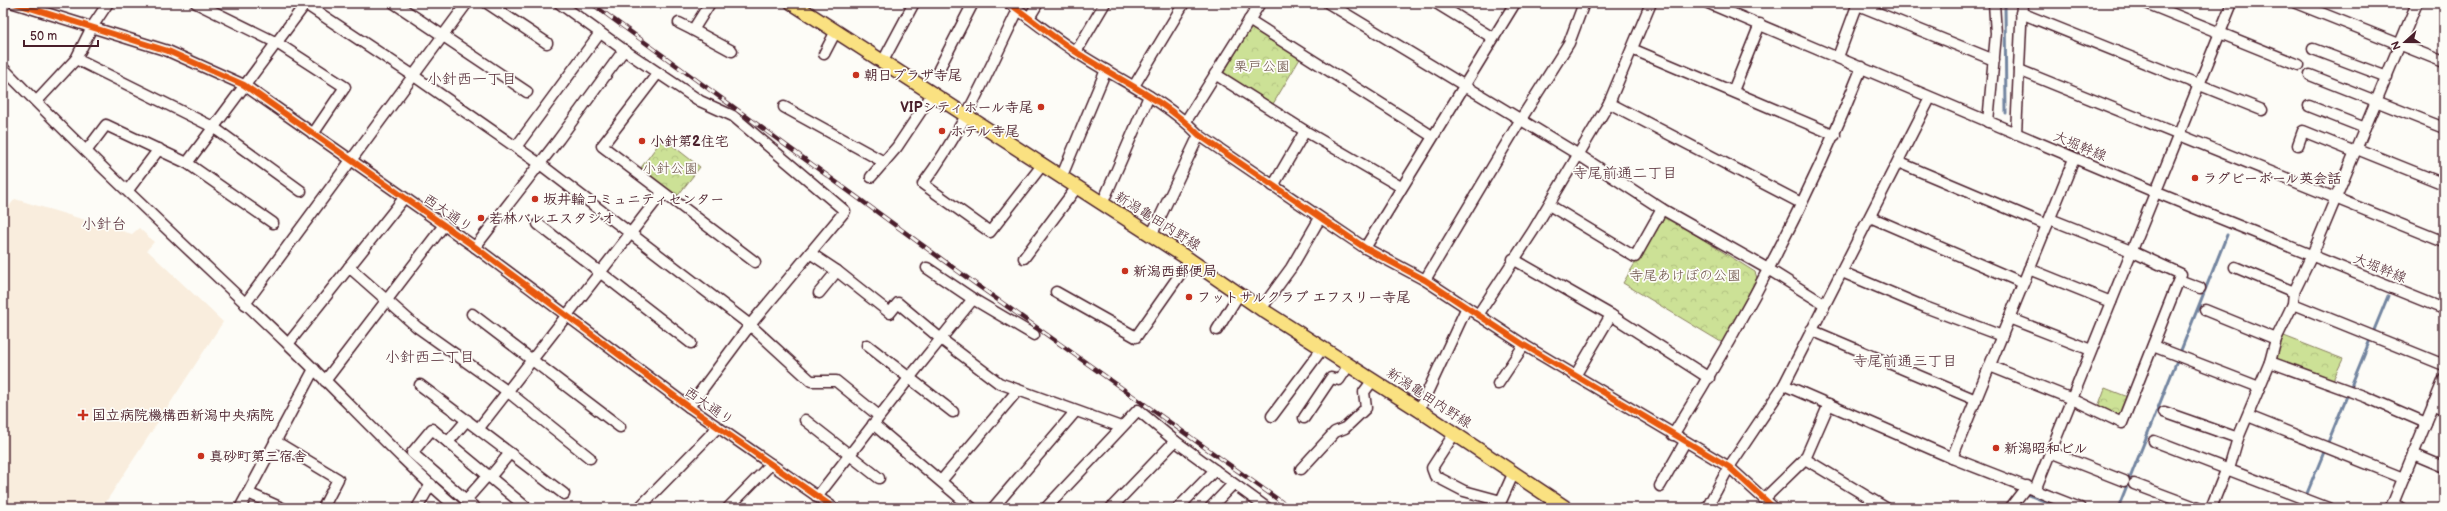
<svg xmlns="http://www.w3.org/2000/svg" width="2447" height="511" font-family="'Balsamiq Sans','Klee One',sans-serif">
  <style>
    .built { fill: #f9eddd }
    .park { fill: url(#park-crowns); stroke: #8b8060 }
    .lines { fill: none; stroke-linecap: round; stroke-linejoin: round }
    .stream { stroke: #7385a0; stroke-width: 3 }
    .minor-casing { stroke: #4a1f2b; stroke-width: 13 }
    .major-casing { stroke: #4a1f2b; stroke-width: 16 }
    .minor { stroke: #fdfcf7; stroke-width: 10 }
    .major { stroke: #fae181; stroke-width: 13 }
    .rail-casing { stroke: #4a1f2b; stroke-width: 4.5 }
    .rail { stroke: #fdfcf7; stroke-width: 3; stroke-dasharray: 9; stroke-linecap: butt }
    .cycleway-casing { stroke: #fdfcf7; stroke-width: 8 }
    .cycleway { stroke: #e8590c; stroke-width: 6 }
    .poi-dot { fill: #c8321e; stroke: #fdfcf7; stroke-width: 1.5 }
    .labels { text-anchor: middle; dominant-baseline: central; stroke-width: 3.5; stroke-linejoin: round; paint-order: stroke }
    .park-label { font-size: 14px; fill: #6a5046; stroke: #fdfcf7 }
    .poi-label { font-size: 14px; font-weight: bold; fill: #4a1f2b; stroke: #fdfcf7; text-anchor: start }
    .street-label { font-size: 14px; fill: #4a1f2b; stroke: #fdfcf7 }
    .neighbourhood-label { font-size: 15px; fill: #4a1f2b; stroke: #fdfcf7 }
  </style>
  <defs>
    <pattern id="park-crowns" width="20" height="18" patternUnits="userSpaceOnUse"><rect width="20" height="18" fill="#cce196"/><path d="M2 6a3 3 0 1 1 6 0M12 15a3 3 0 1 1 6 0" fill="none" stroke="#b1c181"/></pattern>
  </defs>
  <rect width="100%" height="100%" fill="#fdfcf7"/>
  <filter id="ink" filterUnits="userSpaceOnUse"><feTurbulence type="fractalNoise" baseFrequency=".025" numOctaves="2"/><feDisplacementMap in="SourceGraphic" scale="8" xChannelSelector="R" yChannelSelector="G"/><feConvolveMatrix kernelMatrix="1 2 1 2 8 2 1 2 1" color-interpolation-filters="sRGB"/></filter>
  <g filter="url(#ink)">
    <!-- built -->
    <path class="built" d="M15,199L132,234L139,228L154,242L147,250L223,322L102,508H3V214Z"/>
    <!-- park -->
    <g class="park">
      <path d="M1251,28L1301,57L1273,104L1223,74Z"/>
      <path d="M663,138L700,167L676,198L640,169Z"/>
      <path d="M1667,217L1755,272L1757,278L1725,339L1721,342L1623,283L1662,219Z"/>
      <path d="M2284,336L2343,359L2332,382L2278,361L2276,355Z"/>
      <path d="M2105,388L2128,397L2121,414L2116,416L2098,407Z"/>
    </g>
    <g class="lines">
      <!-- stream -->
      <g class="stream">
        <path d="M2005,3L2006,113"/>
        <path d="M2026,494L2062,508"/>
        <path d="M2118,508L2227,235"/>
        <path d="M2301,508L2388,296"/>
      </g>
      <defs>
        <g id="minor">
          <path d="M14,3L168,51L244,85L475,247L689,407L834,508"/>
          <path d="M196,3L277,43L345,87L313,134"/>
          <path d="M304,3L414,76L540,164L750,325L811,381H836L879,416"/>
          <path d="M394,3L527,92"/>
          <path d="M487,3L547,43"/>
          <path d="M559,3L624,50L700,101L733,116L845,211L750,325L689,407"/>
          <path d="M1009,3C1031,19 1053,37 1076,52C1117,79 1164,99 1199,135L1365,248L1425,280L1524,345L1729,467L1774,508"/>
          <path d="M1328,3L1579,155L1662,209L1768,269L1824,304"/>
          <path d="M1436,3L1493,38"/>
          <path d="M1708,3L2155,192L2444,309"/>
          <path d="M2146,3L2299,65"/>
          <path d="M2296,3L2444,62"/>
          <path d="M1858,5L1994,60"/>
          <path d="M1018,10C989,69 963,131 923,184L990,232L1043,164"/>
          <path d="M2021,13L2262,110"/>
          <path d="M1029,18L1038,3"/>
          <path d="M1249,20L1432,136"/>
          <path d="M679,23L693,30L710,3"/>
          <path d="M693,30L732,51"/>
          <path d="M1632,49L1835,135"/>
          <path d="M2313,49L2387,77"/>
          <path d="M1076,52L1105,3"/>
          <path d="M824,54L836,31"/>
          <path d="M1838,57L1858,3"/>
          <path d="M76,59L213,127L301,191"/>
          <path d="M883,61L914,3"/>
          <path d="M3,68C95,163 193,253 288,344C345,398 397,457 457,508"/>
          <path d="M939,69L973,3"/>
          <path d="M2019,70L2444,242"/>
          <path d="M658,73L602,146L755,262"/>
          <path d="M1215,74L1305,131L1401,187"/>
          <path d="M2310,75L2444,128"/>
          <path d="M1134,86L1184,3"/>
          <path d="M1733,91L1760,24"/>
          <path d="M37,101L76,59L92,27L108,3"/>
          <path d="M1609,103L1801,203"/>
          <path d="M2309,106L2365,128"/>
          <path d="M784,107L884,162"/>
          <path d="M1186,121L1260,3"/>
          <path d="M1988,122L1996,34L1994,3"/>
          <path d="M2016,134L2022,3"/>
          <path d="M2298,145L2303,131L2355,152"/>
          <path d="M516,147L600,33"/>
          <path d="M2357,149L2444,184"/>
          <path d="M87,150L106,125L187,163L273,223"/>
          <path d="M1898,162L2047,225"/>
          <path d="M187,163L306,3"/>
          <path d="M871,177L897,147L933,93"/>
          <path d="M1061,178L1106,70"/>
          <path d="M1273,186L1305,131"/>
          <path d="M128,190L159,149"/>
          <path d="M1102,204L1149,96"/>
          <path d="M1549,205L1635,257L1662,209"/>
          <path d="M1870,217L2023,283"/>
          <path d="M538,224L691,343"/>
          <path d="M1151,236L1199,135"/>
          <path d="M475,247L559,139L624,50"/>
          <path d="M1365,248L1515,3"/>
          <path d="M810,253L837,271L890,313L898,303L941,339L999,383L1121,427"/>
          <path d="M1024,258L1077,187"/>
          <path d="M1513,259L1611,315L1709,378"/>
          <path d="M349,267L417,327L507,391L590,458"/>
          <path d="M2235,267L2294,292"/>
          <path d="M927,268L973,299L1034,335"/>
          <path d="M2029,269L2111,302"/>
          <path d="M1842,272L1925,307L2002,336"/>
          <path d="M1425,280L1521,119L1569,43L1584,3"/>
          <path d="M2179,280L2200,288"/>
          <path d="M1056,292L1136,337L1190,260"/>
          <path d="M819,293L837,271"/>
          <path d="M245,304L467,3"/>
          <path d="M2293,304L2444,365"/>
          <path d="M1261,309L1291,268L1320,218"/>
          <path d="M2205,310L2276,339"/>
          <path d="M472,314L620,427"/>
          <path d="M1478,315L1533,231L1609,103L1651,3"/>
          <path d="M2009,318L2091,350"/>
          <path d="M1217,330L1239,294"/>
          <path d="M1811,330L1976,400"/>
          <path d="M288,344L404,198"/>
          <path d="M867,345L953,412"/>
          <path d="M2153,346L2259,387"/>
          <path d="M2270,362L2366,397L2426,423"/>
          <path d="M1990,366L2072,399L2122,423L2181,274L2131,251L2050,219"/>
          <path d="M1575,376L1611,315"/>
          <path d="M325,381L444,225"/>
          <path d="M1498,384L1524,345"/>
          <path d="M420,385L564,494"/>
          <path d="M1784,385L1952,458L2080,508"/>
          <path d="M2433,404L2444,409"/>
          <path d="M1419,410L1466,309"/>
          <path d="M2164,412L2238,438"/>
          <path d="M1272,416L1322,349"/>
          <path d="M2248,416L2403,478"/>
          <path d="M1304,418L1331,378L1339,380L1349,365"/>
          <path d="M805,420L879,478"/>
          <path d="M873,424L972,508"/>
          <path d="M479,428L662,193"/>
          <path d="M1454,434L1432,468L1435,476L1464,491L1501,501L1514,472"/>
          <path d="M1673,435C1746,318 1811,195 1862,67"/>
          <path d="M275,441L338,479L323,508"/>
          <path d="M2154,441L2328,508"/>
          <path d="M448,442L467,420"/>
          <path d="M2050,452L2124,481"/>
          <path d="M2413,454L2444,467"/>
          <path d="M1952,458L2074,159"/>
          <path d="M1805,459L1886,508"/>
          <path d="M1301,469L1335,432L1345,428L1366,408L1364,392L1373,380"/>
          <path d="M490,477L510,453"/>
          <path d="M941,481L1018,390"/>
          <path d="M2134,484L2198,508"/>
          <path d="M1660,486L1685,442"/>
          <path d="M2035,490L2232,3"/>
          <path d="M248,493L282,508"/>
          <path d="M817,497L910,377L973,299"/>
          <path d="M1764,499L1805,459L1829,404"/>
          <path d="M466,500L488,475"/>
          <path d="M2392,504L2402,508"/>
          <path d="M240,508L314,369"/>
          <path d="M417,508L431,484"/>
          <path d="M475,508L412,453L432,429L527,508"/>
          <path d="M639,508L718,427"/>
          <path d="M728,508L771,464"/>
          <path d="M993,508L1075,412"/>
          <path d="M1046,508L1138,410L1175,441L1267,508"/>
          <path d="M1111,508L1175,441"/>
          <path d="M1178,508L1215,470"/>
          <path d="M1210,508L1233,484"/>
          <path d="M1707,508L1729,467L1784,385L1930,98"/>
          <path d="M2010,508L2027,486"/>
          <path d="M2211,508L2225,473L2229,469L2238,438L2270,362L2276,339L2293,304L2294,292L2312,255L2417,3"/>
          <path d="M2391,508L2444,379"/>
        </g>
        <path id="major" d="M792,3L1190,260L1261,309L1419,410L1566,508"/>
      </defs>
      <!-- minor casing -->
      <use href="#minor" class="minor-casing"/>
      <!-- major casing -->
      <use href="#major" class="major-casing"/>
      <!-- minor -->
      <use href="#minor" class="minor"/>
      <!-- major -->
      <use href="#major" class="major"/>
      <defs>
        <path id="rail" d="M591,3L977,285L1290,508"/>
      </defs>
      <!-- rail casing -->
      <use href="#rail" class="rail-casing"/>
      <!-- rail -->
      <use href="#rail" class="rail"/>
      <defs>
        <g id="cycleway">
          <path d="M14,3L168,51L244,85L475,247L689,407L834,508"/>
          <path d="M1009,3C1031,19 1053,37 1076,52C1117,79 1164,99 1199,135L1365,248L1425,280L1524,345L1729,467L1774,508"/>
        </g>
      </defs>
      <!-- cycleway casing -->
      <use href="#cycleway" class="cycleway-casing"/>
      <!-- cycleway -->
      <use href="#cycleway" class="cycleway"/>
    </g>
  </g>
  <!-- markers -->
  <g class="poi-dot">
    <circle cx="856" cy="75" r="4"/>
    <circle cx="1041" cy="107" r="4"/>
    <circle cx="942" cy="131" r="4"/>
    <circle cx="642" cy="141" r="4"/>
    <circle cx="2195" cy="178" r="4"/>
    <circle cx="535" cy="199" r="4"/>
    <circle cx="481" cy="218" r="4"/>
    <circle cx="1125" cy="271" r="4"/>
    <circle cx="1189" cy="297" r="4"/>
    <path d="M81 409h4v4h4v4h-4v4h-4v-4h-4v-4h4z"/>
    <circle cx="1996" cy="448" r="4"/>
    <circle cx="201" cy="456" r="4"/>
  </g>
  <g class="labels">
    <!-- park labels -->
    <g class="park-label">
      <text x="1262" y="66">栗戸公園</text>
      <text x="670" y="168">小針公園</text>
      <text x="1685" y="275">寺尾あけぼの公園</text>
    </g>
    <!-- poi labels -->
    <g class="poi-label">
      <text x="864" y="75">朝日プラザ寺尾</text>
      <text x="1033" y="107" text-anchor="end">VIPシティホール寺尾</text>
      <text x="950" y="131">ホテル寺尾</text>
      <text x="650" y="141">小針第2住宅</text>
      <text x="2203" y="178">ラグビーボール英会話</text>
      <text x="543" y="199">坂井輪コミュニティセンター</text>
      <text x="489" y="218">若林バレエスタジオ</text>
      <text x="1133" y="271">新潟西郵便局</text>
      <text x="1197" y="297">フットサルクラブ エフスリー寺尾</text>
      <text x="92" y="415">国立病院機構西新潟中央病院</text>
      <text x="2004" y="448">新潟昭和ビル</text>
      <text x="209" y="456">真砂町第三宿舎</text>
    </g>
    <!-- street labels -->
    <g class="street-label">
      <text transform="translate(2080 146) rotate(23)">大堀幹線</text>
      <text transform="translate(448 213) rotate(35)">西大通り</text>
      <text transform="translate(1158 221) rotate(32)">新潟亀田内野線</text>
      <text transform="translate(2380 268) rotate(22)">大堀幹線</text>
      <text transform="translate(1429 398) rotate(33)">新潟亀田内野線</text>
      <text transform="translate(709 406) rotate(35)">西大通り</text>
    </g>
    <!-- neighbourhood labels -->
    <g class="neighbourhood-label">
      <text x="472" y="79">小針西一丁目</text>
      <text x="1625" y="173">寺尾前通二丁目</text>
      <text x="104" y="224">小針台</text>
      <text x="430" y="357">小針西二丁目</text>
      <text x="1905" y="361">寺尾前通三丁目</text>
    </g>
  </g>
  <!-- margin -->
  <rect width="2447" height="511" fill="none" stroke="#fdfcf7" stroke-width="16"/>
  <rect x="8" y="8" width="2431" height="495" fill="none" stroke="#4a1f2b" stroke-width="1.5" filter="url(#ink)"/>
  <!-- north arrow -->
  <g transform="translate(2405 42) rotate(249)" stroke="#fdfcf7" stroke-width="3" paint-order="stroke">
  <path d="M0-3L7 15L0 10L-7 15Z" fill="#4a1f2b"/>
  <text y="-6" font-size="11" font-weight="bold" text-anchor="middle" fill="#4a1f2b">N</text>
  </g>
  <!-- scale -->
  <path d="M24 40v6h74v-6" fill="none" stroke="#4a1f2b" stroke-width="2"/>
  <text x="30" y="40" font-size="12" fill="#4a1f2b" stroke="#fdfcf7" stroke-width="3" paint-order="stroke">50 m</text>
</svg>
